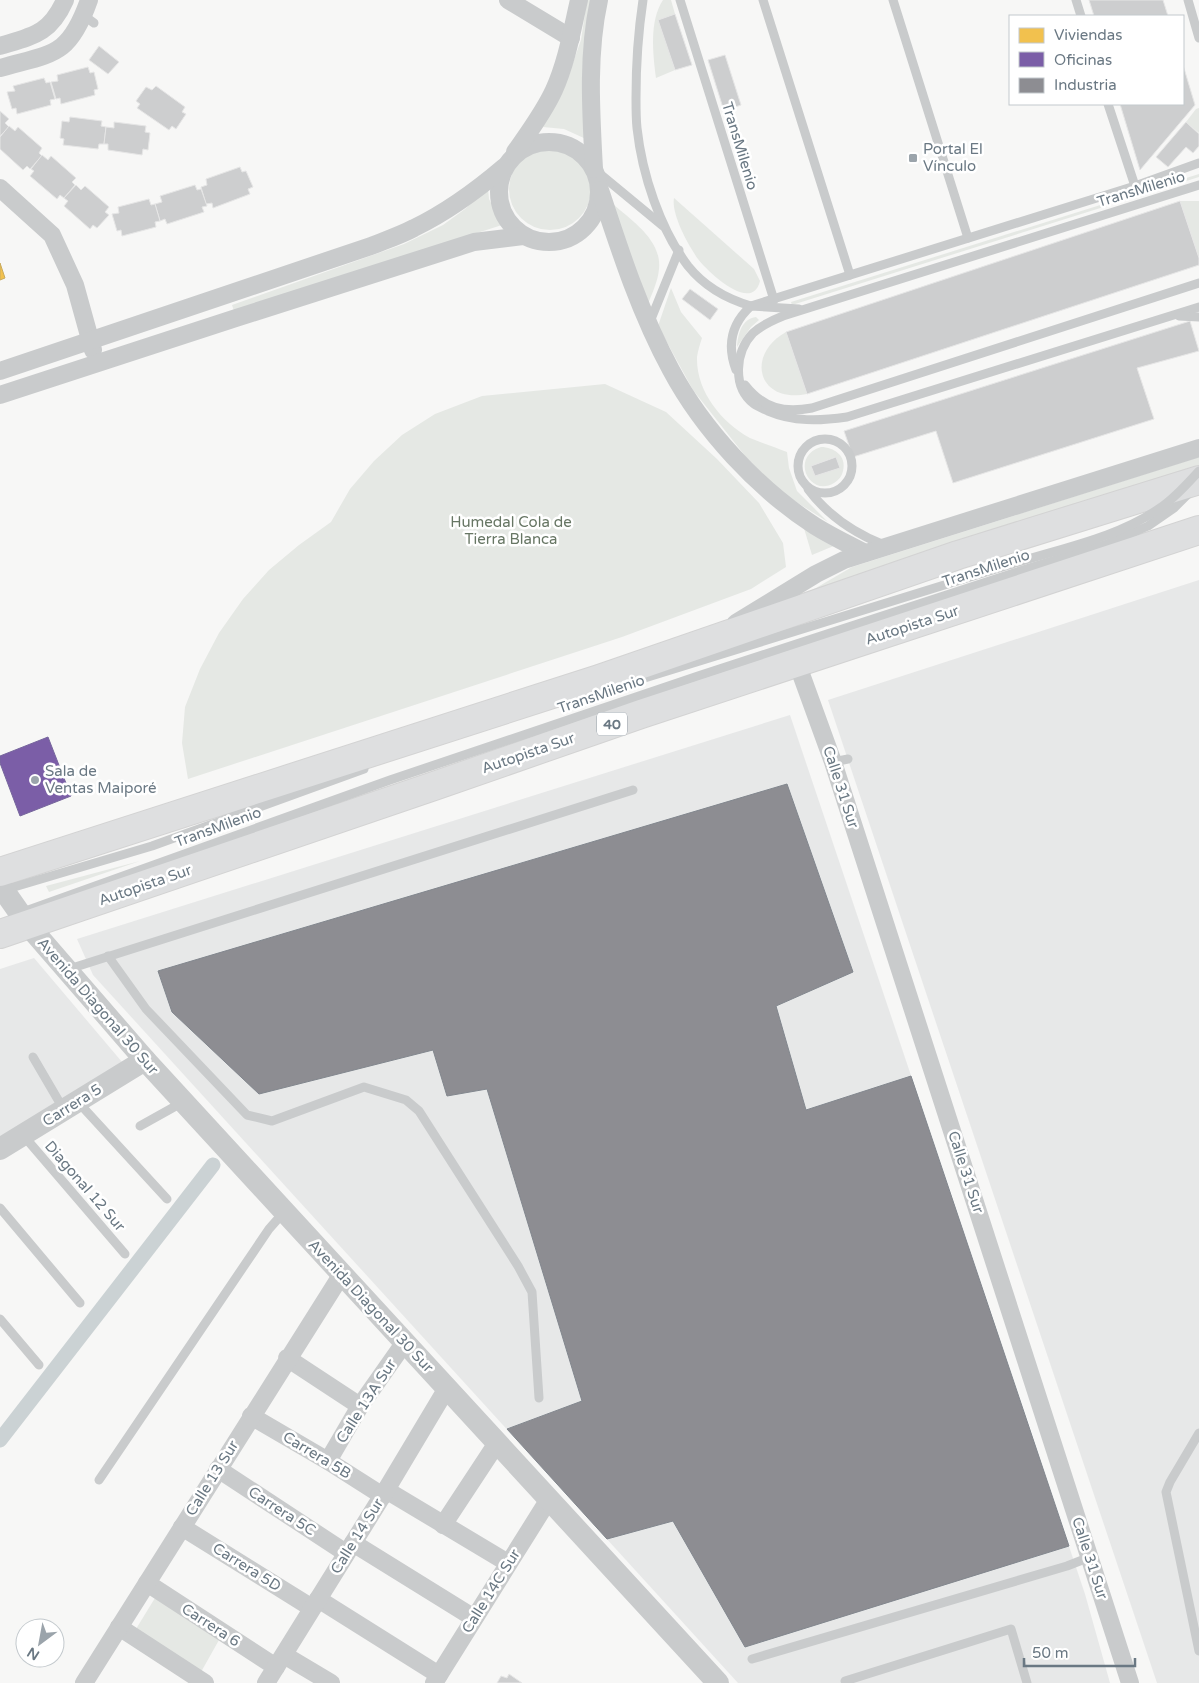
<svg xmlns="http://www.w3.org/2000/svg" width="1199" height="1683" font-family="'Varela Round',sans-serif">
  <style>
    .built { fill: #e7e8e8 }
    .green { fill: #e5e8e4; fill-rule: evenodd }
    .homes { fill: #f2c14e; stroke: #c9ab5e }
    .offices { fill: #7b5ea7; stroke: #76669c }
    .industry { fill: #8d8d92; stroke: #82878e }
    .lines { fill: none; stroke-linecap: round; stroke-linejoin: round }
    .canal { stroke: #cbd2d4; stroke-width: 15 }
    .building { fill: #cdcecf; stroke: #e6e6e6 }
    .trunk-casing { stroke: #d3d3d3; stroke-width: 30 }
    .service { stroke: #c9cbcc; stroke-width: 9 }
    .minor { stroke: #c9cbcc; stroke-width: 18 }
    .tertiary { stroke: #c9cbcc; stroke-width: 22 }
    .trunk { stroke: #dedfe0; stroke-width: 28 }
    .service-bridge { stroke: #c9cbcc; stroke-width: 9 }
    .poi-dot { fill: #9ba4ab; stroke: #fff; stroke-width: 2 }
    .labels { text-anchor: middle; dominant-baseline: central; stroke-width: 5; stroke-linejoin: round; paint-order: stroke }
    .shield { fill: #fff; stroke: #97a0a8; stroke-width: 1 }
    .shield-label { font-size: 14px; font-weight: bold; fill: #6a7883 }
    .street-label { font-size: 15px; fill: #6a7883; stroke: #fff }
    .poi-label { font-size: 15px; fill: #6a7883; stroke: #fff; text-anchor: start }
    .park-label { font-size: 15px; fill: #677664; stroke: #fff }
  </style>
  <rect width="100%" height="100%" fill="#f7f7f6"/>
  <!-- built -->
  <g class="built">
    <path d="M1199,580V1683H1157L828,700Z"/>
    <path d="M790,715L1085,1594L1110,1683H738L93,975L77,939Z"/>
    <path d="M34,958L122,1062L0,1137V969Z"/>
  </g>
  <!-- green -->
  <g class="green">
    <path d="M587,0H592L586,139L564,129L543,127L564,88L581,40Z"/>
    <path d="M663,0H671L675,14L659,20L675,70L656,78C653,54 649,21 663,0Z"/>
    <path d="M1199,108V133L1186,122L1196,109Z"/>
    <circle cx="550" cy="189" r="41"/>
    <path d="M1199,174V177L792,305L791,302Z"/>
    <path d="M488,188L489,199L502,225L234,311L232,305L404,244L443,225L465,209Z"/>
    <path d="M674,198L754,269L760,281C752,314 708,272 698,259C688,245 671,214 674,198Z"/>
    <path d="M1180,201H1199V258Z"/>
    <path d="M613,204C632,221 662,240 659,269C658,281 652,294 647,306Z"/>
    <path d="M671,288L681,312L702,338C700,344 698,350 697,357C696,391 721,422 750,438C762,443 775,447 787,452L789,468L797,491L828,522L782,493L746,457L693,390L658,326Z"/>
    <path d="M756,317L759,320L751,327L737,347C738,333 742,319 756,317Z"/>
    <path d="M786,332L807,394C758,404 745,355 786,332Z"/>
    <path d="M605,384L666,412L717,459L759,503L783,543L786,567L751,589L622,637L188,779L182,743L185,707L200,669L219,633L243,599L269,570L299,545L331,522L350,489L374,461L402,435L435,414L482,396Z"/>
    <path d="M821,447C834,447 847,456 843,471C842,476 839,480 834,483C810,498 789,457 821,447ZM835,457L839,468L815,476L811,466Z"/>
    <path d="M1199,457V466L809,592L852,567Z"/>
    <path d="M803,525L836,545L812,555Z"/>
    <path d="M140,861L49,892L46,886Z"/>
    <path d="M155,1598L219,1640L201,1672L136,1629Z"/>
  </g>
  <!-- homes -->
  <path class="homes" d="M0,263L5,278L0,280Z"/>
  <!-- offices -->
  <path class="offices" d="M48,737L71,796L20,816L0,763V756Z"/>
  <!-- industry -->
  <path class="industry" d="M787,784L853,972L776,1006L806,1110L911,1076L1069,1546L745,1647L673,1521L607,1539L507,1429L582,1401L487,1089L447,1096L433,1050L259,1094L172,1012L158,971Z"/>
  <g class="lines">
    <!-- canal -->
    <path class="canal" d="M0,1440L213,1165"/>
  </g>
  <!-- building -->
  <g class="building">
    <path d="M1089,0H1163L1168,16H1094Z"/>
    <path d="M675,14L692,65L675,70L658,20Z"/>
    <path d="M99,46L119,62L108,74L89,60Z"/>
    <path d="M725,55L741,105L724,111L708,60Z"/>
    <path d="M1183,65L1195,105L1140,170L1120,104H1183Z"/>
    <path d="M88,67L90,73L94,72L98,89L94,90L95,95L61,104L60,98L56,99L51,82L58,81L57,75Z"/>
    <path d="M44,78L46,83L50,82L55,99L50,100L51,105L17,114L16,108L12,109L7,92L15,91L13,86Z"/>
    <path d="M156,86L185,107L182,112L186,114L176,129L172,126L169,130L137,108L140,104L136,101L146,87L152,90Z"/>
    <path d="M0,111L9,119L5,123L9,127L0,136Z"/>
    <path d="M70,117L102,121L101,126L106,127L104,144H99L98,149L63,145L64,139L60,138L62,121L69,122Z"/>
    <path d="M114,122L146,126L145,132L150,133L148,150L143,149L142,155L108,150V144H104L106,127L114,128Z"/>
    <path d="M1186,122L1199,134V146L1193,153L1186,147L1168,167L1156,157Z"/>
    <path d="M9,126L15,131L18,127L42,148L39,153L42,156L30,169L27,166L23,170L0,149V137Z"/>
    <path d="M42,155L48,160L51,156L76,178L72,182L75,185L64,198L60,195L57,199L30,176L34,171L31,169Z"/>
    <path d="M240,167L242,172L246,171L253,187L248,189L250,194L213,208L212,203L206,204L201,187L207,185L206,179Z"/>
    <path d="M76,185L81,190L85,186L109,207L105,212L109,215L97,228L93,225L90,229L64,206L68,201L64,198Z"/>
    <path d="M195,185L197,190L201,189L207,206L202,207L204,212L167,224L165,219L160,221L155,204L162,202L160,196Z"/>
    <path d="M149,199L151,205L155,204L160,221L155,222L156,227L122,236L121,230L117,231L112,214L119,213L118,207Z"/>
    <path d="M1180,201L1199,258V265L807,394L786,332Z"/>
    <path d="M690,289L718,309L710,320L682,299Z"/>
    <path d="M1190,321L1199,351L1137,368L1154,419L953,483L936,431L853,457L844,431Z"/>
    <path d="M836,457L840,468L815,476L811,466Z"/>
    <path d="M509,1674L522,1683H497L501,1676L507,1678Z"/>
  </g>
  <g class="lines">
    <defs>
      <g id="trunk">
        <path d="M0,872L599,679L958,555L1199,480"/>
        <path d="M0,934L434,786L641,714L1199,530"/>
      </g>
    </defs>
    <!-- trunk casing -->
    <use href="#trunk" class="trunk-casing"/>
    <!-- service -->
    <g class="service">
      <path d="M643,0C638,33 636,65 636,98C636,108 636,119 637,128C642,174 660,229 688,266C704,286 727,299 751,306L1135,186L1199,163"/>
      <path d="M680,0L774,300"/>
      <path d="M763,0L850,275"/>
      <path d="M893,0L968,238"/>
      <path d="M1076,0L1081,16"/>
      <path d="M1188,0L1199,38"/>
      <path d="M83,15L94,23"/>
      <path d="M1108,104L1135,186"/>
      <path d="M594,169L663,226"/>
      <path d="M1199,185L783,316C773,320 762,325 753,333C735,352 732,387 754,404C758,407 764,409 768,411C794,422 819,421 847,417L1199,307"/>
      <path d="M1179,316L1199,317"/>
      <path d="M649,324L679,250"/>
      <path d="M736,370C727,346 731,324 751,306L799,309"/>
      <path d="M745,385C764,409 784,413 812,408L1199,283"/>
      <circle cx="825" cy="466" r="27"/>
      <path d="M808,489C828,516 854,533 884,545"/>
      <path d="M635,681L1012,564"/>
      <path d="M833,762L848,759"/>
      <path d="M4,890L152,846L364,769"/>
      <path d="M20,913L390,780L698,676L1017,572L1107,544L1148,526L1174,508L1190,492"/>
      <path d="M108,956L146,1009L247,1115L272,1121L364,1087L406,1100L419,1111L518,1266L532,1292L539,1398"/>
      <path d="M69,969L633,790"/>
      <path d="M33,1057L64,1110"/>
      <path d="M78,1102L167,1199"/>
      <path d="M140,1126L183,1102"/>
      <path d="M23,1135L125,1254"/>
      <path d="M0,1208L80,1303"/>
      <path d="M0,1319L39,1365"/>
      <path d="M1199,1433L1170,1482L1166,1492L1199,1651"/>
      <path d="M99,1480L269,1229L284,1212"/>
      <path d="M752,1659L1067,1566L1090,1557"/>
      <path d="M845,1681L1011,1629L1027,1683"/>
    </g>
    <!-- minor -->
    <g class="minor">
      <path d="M508,0L571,38"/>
      <path d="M0,46C33,36 50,34 65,0"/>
      <path d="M0,68C53,53 69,57 89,0"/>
      <circle cx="549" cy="192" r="50"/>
      <path d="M515,152C529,132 544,112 554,90C567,61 572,30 579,0"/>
      <path d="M594,169C591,113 587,55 599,0"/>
      <path d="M0,188L52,235L75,285L93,350"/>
      <path d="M600,190C620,251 640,313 671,370C703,430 758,489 815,526C831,536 848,544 865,553"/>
      <path d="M0,371L371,246C386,240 401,235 414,228C447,212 477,190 504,167"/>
      <path d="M0,395L236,318L474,242L523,236"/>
      <path d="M736,623L816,574L844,560L1199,448"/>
      <path d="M797,663L833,762L1130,1683"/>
      <path d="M287,1358L360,1406"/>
      <path d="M251,1416L328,1461L383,1496"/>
      <path d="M328,1461L360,1406L405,1342"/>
      <path d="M218,1469L346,1553"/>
      <path d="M386,1490L508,1563"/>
      <path d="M443,1525L497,1443"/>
      <path d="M182,1527L312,1608"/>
      <path d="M353,1543L474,1618"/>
      <path d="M147,1583L276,1667"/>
      <path d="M318,1599L439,1675"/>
      <path d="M119,1627L205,1683"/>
      <path d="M284,1655L331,1683"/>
      <path d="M84,1683L342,1274"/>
      <path d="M266,1683L386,1490L447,1388"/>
      <path d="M434,1683L549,1499"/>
    </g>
    <!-- tertiary -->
    <g class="tertiary">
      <path d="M0,885L28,925L145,1060L718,1683"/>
      <path d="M0,1149L145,1060"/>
    </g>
    <!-- trunk -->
    <use href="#trunk" class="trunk"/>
    <!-- service-bridge -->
    <path class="service-bridge" d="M1012,564C1062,548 1117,538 1160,508C1175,498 1187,484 1199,471"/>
  </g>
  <!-- markers -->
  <g class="poi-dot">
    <rect x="908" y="153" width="10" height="10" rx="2.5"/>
    <circle cx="35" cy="780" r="5"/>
  </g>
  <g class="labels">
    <!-- shield labels -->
    <rect class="shield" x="597" y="712.5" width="30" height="23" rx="4"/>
    <g class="shield-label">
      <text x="612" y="724">40</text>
    </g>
    <!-- street labels -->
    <g class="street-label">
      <text transform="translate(740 146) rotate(73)">TransMilenio</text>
      <text transform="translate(1141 189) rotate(-17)">TransMilenio</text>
      <text transform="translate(986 568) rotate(-18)">TransMilenio</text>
      <text transform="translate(912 625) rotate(-18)">Autopista Sur</text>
      <text transform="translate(601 694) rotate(-19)">TransMilenio</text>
      <text transform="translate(528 753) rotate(-19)">Autopista Sur</text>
      <text transform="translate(841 787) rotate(72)">Calle 31 Sur</text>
      <text transform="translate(218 827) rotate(-20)">TransMilenio</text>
      <text transform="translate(145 885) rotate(-19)">Autopista Sur</text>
      <text transform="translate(98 1006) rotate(49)">Avenida Diagonal 30 Sur</text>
      <text transform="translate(72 1105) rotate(-32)">Carrera 5</text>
      <text transform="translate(966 1172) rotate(72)">Calle 31 Sur</text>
      <text transform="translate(85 1186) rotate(49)">Diagonal 12 Sur</text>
      <text transform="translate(371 1306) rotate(47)">Avenida Diagonal 30 Sur</text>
      <text transform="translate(366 1401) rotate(-57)">Calle 13A Sur</text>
      <text transform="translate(317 1455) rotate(31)">Carrera 5B</text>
      <text transform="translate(212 1478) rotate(-58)">Calle 13 Sur</text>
      <text transform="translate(282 1511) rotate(33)">Carrera 5C</text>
      <text transform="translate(357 1536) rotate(-58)">Calle 14 Sur</text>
      <text transform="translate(1090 1558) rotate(72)">Calle 31 Sur</text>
      <text transform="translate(247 1567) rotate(32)">Carrera 5D</text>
      <text transform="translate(491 1591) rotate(-58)">Calle 14C Sur</text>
      <text transform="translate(211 1625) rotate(33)">Carrera 6</text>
    </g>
    <!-- poi labels -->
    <g class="poi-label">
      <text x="923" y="149">Portal El<tspan x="923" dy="17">Vínculo</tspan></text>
      <text x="45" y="771">Sala de<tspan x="45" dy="17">Ventas Maiporé</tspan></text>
    </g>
    <!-- park labels -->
    <g class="park-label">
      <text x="511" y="522">Humedal Cola de<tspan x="511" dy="17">Tierra Blanca</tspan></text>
    </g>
  </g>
  <!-- legend -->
  <rect x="1009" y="15" width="175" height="90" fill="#ffffff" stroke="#c3c9cd"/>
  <rect x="1019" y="28" width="25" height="15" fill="#f2c14e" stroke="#c3c9cd"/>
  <text x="1054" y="40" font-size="15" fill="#6a7883">Viviendas</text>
  <rect x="1019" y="52" width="25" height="15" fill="#7b5ea7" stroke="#c3c9cd"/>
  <text x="1054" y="65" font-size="15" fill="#6a7883">Oficinas</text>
  <rect x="1019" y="78" width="25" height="15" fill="#8d8d92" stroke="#c3c9cd"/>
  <text x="1054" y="90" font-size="15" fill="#6a7883">Industria</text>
  <!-- north arrow -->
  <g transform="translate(40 1643) rotate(212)"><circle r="24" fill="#ffffff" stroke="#c3c9cd"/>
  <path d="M0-4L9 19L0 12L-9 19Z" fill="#9ba4ab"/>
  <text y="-8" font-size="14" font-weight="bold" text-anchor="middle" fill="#6a7883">N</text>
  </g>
  <!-- scale -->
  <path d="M1024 1658v8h111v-8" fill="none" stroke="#6a7883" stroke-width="2.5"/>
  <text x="1032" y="1658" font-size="15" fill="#6a7883" stroke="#ffffff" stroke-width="4" paint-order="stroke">50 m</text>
</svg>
